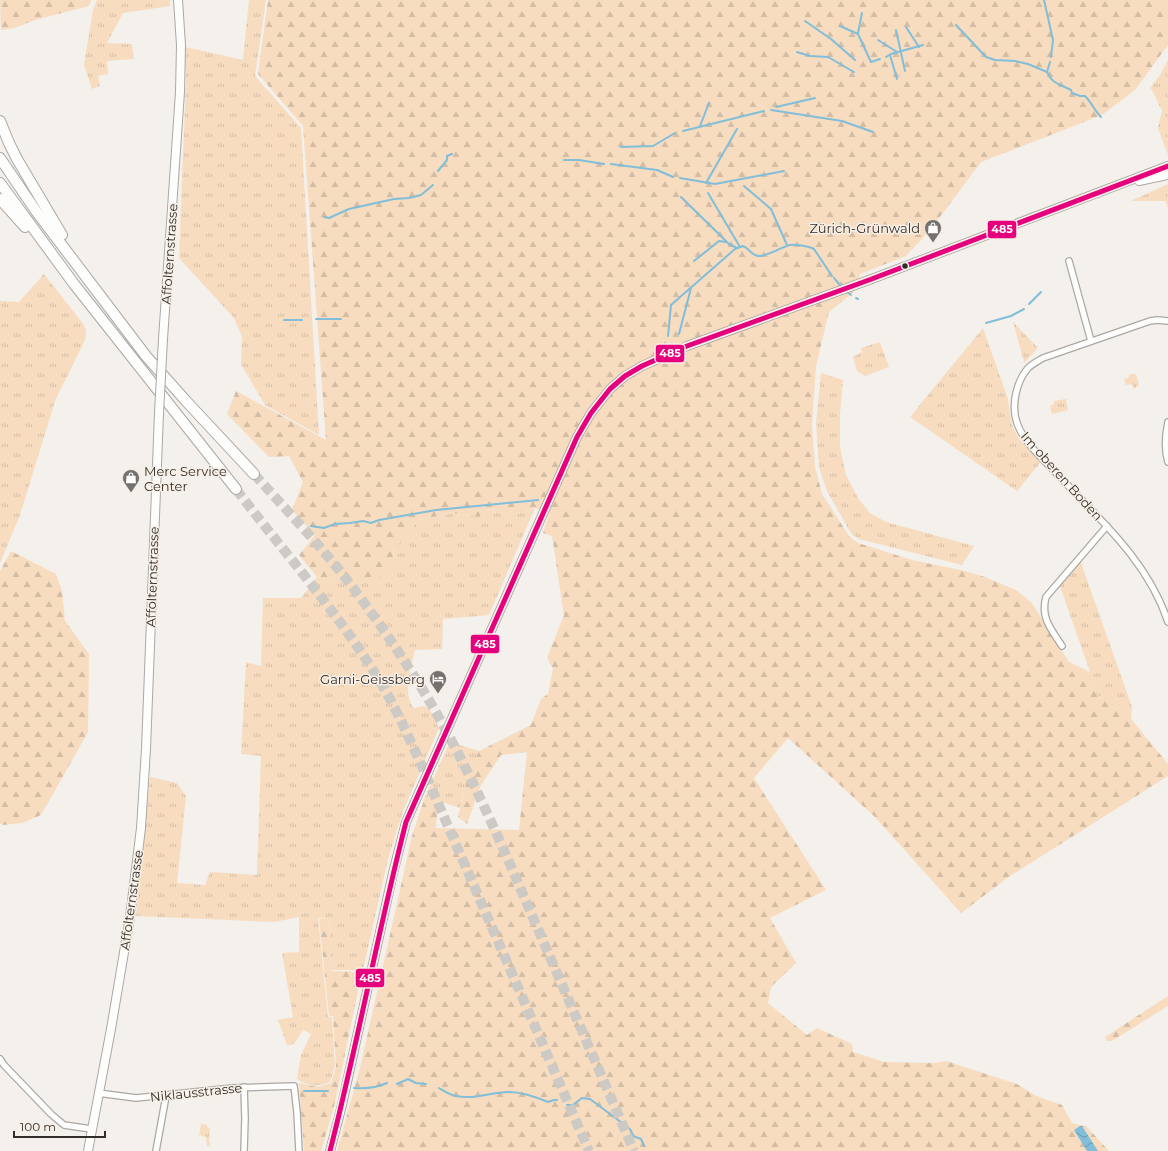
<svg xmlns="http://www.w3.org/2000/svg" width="1168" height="1151" font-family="Montserrat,sans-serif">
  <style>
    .grass { fill: url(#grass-tufts) }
    .forest { fill: url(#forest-firs) }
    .water { fill: url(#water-waves) }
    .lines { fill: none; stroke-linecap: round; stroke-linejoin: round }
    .stream { stroke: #80bed9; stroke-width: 2 }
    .highway-tunnel { stroke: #cdc9c4; stroke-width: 10; stroke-dasharray: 10 5; stroke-linecap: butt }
    .street-casing { stroke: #aba8a5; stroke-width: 8 }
    .secondary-casing { stroke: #aba8a5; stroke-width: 10 }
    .highway-casing { stroke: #aba8a5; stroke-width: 12 }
    .street { stroke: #fdfdfc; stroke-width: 5.5 }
    .secondary { stroke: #fdfdfc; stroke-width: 8 }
    .highway { stroke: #fdfdfc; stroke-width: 10 }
    .secondary-bridge-casing { stroke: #aba8a5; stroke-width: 10; stroke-linecap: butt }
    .secondary-bridge { stroke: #fdfdfc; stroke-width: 8 }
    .bus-1-casing { stroke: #f8f0e7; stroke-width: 8 }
    .bus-1 { stroke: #e5007d; stroke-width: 5 }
    .bus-dot { fill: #312d2a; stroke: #f8f0e7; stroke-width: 1.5 }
    .labels { text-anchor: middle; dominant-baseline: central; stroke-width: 3; stroke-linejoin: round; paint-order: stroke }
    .poi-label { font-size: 13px; fill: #312d2a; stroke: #f8f0e7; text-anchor: end }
    .street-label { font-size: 13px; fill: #312d2a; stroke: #f8f0e7 }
    .line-badge { stroke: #f8f0e7; stroke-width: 1.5 }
    .badge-label { font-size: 11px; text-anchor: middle; font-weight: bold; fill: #fff }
  </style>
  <defs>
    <pattern id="grass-tufts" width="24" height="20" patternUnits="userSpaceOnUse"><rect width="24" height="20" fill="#f7dcc0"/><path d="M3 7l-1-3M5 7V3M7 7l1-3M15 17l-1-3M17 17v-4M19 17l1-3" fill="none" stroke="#d4bda5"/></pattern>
    <pattern id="forest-firs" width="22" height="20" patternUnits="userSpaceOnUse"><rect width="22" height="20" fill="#f7dcc0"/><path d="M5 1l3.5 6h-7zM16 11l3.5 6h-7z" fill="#d4bda5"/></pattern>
    <pattern id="water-waves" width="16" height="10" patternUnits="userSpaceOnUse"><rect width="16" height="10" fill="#80bed9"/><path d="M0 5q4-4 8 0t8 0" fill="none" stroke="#699bb0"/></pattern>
  </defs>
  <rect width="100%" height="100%" fill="#f4f0eb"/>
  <!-- grass -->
  <g class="grass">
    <path d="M97,0H170V6L123,13L107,43L132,44L134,59L107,61L108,74L98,76L100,86L92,89L84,65L93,10Z"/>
    <path d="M249,0H266L255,76L301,128L319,435L265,405L241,364L242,337L234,318L179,258L186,81L185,47L243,60Z"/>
    <path d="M1168,60V155L1158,128L1162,110C1157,103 1155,93 1150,88L1160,75Z"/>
    <path d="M1168,184V207L1165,201H1131Z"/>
    <path d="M44,274L84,325L86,331L85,340L55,401L20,515L0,563V301L19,302Z"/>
    <path d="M1013,322L1038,348L1024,363L1023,358Z"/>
    <path d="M983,328L1008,399L1010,415L1013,428L1020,440L1041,462L1017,491L910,417Z"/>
    <path d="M880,342L889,367L865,376L857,371L853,357L862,352L861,348Z"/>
    <path d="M821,373L843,380L840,414V447L846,475L858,498L870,513L886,522L974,546L962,565L859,539L851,533L827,491L819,467L816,424Z"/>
    <path d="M1130,374H1136L1139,385L1134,389L1132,384L1126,385L1124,379L1128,378Z"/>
    <path d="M1066,399L1068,410L1052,414L1050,406L1054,404V401Z"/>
    <path d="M535,508L489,615L443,619L442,649L415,650C411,666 402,695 414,708L424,706L430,710L439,728L403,811L388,859L363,970H331L329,918H318L328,1017H332L335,1066L330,1082C316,1087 310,1087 297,1079L301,1055L311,1034L303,1030L294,1044L287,1045L278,1020L293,1017L282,953L299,952V917L274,922L136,916L150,777L177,783L186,796L177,883L205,885L210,872L257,875L261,756L241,754L246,662L261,666L263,598H301L317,577L336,581L392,554L418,520L454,513L479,517L489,509L512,515Z"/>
    <path d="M1080,560L1132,707L1131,719L1096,694L1090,672L1060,586Z"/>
    <path d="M450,742L479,751L468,775L460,808L425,797Z"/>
    <path d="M201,1124L207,1125V1127L210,1128L209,1138L210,1146H207L206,1137L199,1135Z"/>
  </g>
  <!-- forest -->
  <g class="forest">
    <path d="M0,0H91L89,6L35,20L14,28L1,30Z"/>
    <path d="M268,0H1168V45L1135,90L1102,115L981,162L931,229L906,256L860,274L857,289L829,312L816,366L812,425L815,467L822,494L833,511L849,536L858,543L912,560L961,570L985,577L1016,590L1032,603L1069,662L1090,672L1096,694L1131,719L1168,764V776L1010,876L961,913L875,817L788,738L754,778L826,890L770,918L796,963L771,987L768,1003L807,1035L817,1028L852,1044L853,1052L884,1062L935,1063L946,1061L1017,1084L1036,1096L1062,1105L1072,1123L1087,1127L1109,1151H337L360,1068L412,836L425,797L438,801L436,828L519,830L527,752L501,755L480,787L467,824L458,817L468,775L479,751L531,725L541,699L548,694L553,669L547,658L564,615L552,536L543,533L549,513L535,508L512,515L489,509L479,517L454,513L418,520L392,554L395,566L372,581H336L317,577L299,555L315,535L292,510L303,482L289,456L269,457L227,414L236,391L326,440L303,126L258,74Z"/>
    <path d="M11,551L56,574L62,591L65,621L89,654L88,732L41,815L22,823L3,825L0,823V571Z"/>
    <path d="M329,918L331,971L362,972L334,1107L321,1151H304L299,1083L317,1087L331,1083L336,1067L333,1016H329L319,919Z"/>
    <path d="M1168,996V1006L1112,1041H1107L1105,1037Z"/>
  </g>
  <!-- water -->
  <path class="water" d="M1080,1126H1082L1098,1151H1087L1074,1130Z"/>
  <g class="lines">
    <!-- stream -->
    <g class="stream">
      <path d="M1044,0L1053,40L1051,57"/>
      <path d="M805,21L831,39L855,60"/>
      <path d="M956,25L986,57L995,60L1015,61L1028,64L1047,72"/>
      <path d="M840,26L858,34L871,62L880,59"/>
      <path d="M906,27L919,47"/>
      <path d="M896,30L905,71"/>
      <path d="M858,33L862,13"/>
      <path d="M878,40L897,52"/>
      <path d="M797,52L810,56L828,57L854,72"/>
      <path d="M890,55L897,79"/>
      <path d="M886,57L891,54L923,45"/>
      <path d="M1050,62L1047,72C1052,84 1060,84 1071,90L1072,93L1080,96H1085C1092,103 1094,110 1101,117"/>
      <path d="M776,107L815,98"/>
      <path d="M771,110L842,121L873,132"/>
      <path d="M700,126L709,103"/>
      <path d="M683,131L764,111"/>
      <path d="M621,147L653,146L675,133"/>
      <path d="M564,160H579L604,164"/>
      <path d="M611,164L657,170L673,177"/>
      <path d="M438,171L447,160V156L452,154"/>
      <path d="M680,178L715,184L784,171"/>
      <path d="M706,183L737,129"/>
      <path d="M744,186L771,209L787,245"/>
      <path d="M708,193L740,247"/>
      <path d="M681,197L729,244L737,248"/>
      <path d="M324,217L329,218L349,209L394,199L409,198L421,195L433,185"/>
      <path d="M694,261L719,241L726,242"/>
      <path d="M834,278L840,285"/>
      <path d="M847,292L851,295"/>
      <path d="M856,298L858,299"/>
      <path d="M1029,304L1041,292"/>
      <path d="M316,319H341"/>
      <path d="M284,320H302"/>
      <path d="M986,323L1011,316L1024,309"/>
      <path d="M679,334L691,288"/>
      <path d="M668,336L671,305L735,249L743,246C749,248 751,255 758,256C766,257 781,247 790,245C797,244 805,246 812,248L814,249L832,276"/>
      <path d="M311,526L324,528L335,524L350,523L363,521L371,523L379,520L436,510L538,500"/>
      <path d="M397,1084L408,1079L416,1083L426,1084"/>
      <path d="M354,1088C367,1089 376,1088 387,1083"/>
      <path d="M439,1088C444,1091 450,1095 456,1096C474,1100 490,1092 509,1092C522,1092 536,1097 548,1102L554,1100H557"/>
      <path d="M304,1091H328"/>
      <path d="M567,1105H573L582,1098L590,1099L630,1129L633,1136L641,1139L644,1146"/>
    </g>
    <!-- highway-tunnel -->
    <g class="highway-tunnel">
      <path d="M254,474C283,506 313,538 340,571C369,608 396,647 421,687C465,759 498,836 531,913C565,992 600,1072 634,1151"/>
      <path d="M236,489C283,551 335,609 376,675C394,703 407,734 421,764L589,1151"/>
    </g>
    <defs>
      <g id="street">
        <path d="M1069,261L1091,341"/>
        <path d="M1168,321L1157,320L1150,321L1043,358C1038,361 1032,364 1028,368C1016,382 1011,406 1017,423C1024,443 1043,459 1058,475C1100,520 1148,561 1168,622"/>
        <path d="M1168,422C1165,436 1164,448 1168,462"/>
        <path d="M1062,646C1052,630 1040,618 1046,597L1107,526"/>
        <path d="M0,1059L4,1065L51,1114L64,1125L91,1129"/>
        <path d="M244,1087L245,1118L244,1151"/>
        <path d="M98,1093L136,1098L233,1088L294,1086L297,1112L299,1151"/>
        <path d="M156,1151L166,1096"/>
      </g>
      <g id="secondary">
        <path d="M1139,181L1168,175"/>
        <path d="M163,339L180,92L181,45L178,0"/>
        <path d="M88,1151L111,1029L130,917L141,828L146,749L159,413"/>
        <path d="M330,1151L342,1105L393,873L406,822L577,437L591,413L610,389L625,376L642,366L687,346L869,280L1168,166"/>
      </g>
      <g id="highway">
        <path d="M0,121L9,143L17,159L62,235"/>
        <path d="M0,158L36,211L146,356L186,401L254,474"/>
        <path d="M0,183L74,284L236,489"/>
        <path d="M0,199L25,227"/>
      </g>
    </defs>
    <!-- street casing -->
    <use href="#street" class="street-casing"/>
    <!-- secondary casing -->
    <use href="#secondary" class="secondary-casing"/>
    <!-- highway casing -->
    <use href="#highway" class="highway-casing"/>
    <!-- street -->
    <use href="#street" class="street"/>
    <!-- secondary -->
    <use href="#secondary" class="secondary"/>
    <!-- highway -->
    <use href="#highway" class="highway"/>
    <defs>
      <path id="secondary-bridge" d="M159,413L163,339"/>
    </defs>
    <!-- secondary-bridge casing -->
    <use href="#secondary-bridge" class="secondary-bridge-casing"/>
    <!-- secondary-bridge -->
    <use href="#secondary-bridge" class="secondary-bridge"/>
    <defs>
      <path id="bus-1" d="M330,1151C358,1042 378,931 406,822L577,437L591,413L610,389L625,376L642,366L687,346L869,280L1168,166"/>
    </defs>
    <!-- bus-1 casing -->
    <use href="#bus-1" class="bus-1-casing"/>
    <!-- bus-1 -->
    <use href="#bus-1" class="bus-1"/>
  </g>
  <!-- icons -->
  <defs>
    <symbol id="shop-pin" viewBox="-11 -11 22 30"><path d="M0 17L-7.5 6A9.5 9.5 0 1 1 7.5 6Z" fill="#75716e" stroke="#f8f0e7"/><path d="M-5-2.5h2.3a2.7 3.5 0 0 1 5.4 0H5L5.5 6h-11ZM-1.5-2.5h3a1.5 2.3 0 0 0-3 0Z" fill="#fff"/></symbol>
    <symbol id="hotel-pin" viewBox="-11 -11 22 30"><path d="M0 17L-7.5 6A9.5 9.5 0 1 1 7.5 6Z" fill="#75716e" stroke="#f8f0e7"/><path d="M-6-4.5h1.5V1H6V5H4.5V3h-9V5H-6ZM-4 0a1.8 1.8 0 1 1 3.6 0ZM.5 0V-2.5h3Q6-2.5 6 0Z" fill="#fff"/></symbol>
  </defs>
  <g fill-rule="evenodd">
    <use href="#shop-pin" x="923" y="218" width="20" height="27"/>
    <use href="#shop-pin" x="121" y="468" width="20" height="27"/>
    <use href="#hotel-pin" x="428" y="669" width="20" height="27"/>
  </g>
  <!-- markers -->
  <circle class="bus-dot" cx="905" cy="266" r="3.5"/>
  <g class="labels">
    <!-- poi labels -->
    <g class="poi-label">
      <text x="920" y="228">Zürich-Grünwald</text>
      <text x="144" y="471" text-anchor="start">Merc Service<tspan x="144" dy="15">Center</tspan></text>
      <text x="425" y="679">Garni-Geissberg</text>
    </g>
    <!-- street labels -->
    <g class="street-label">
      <text transform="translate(169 254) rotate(-86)">Affolternstrasse</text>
      <text transform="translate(1062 476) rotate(48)">Im oberen Boden</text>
      <text transform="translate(152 577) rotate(-88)">Affolternstrasse</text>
      <text transform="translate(131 900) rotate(-82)">Affolternstrasse</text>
      <text transform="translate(196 1092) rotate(-6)">Niklausstrasse</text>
    </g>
  </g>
  <g class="line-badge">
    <rect x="987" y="220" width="30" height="19" rx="4" fill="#e5007d"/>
    <rect x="655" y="344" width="30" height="19" rx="4" fill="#e5007d"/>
    <rect x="470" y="634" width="30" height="20" rx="4" fill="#e5007d"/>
    <rect x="355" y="968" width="30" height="20" rx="4" fill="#e5007d"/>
  </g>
  <g class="badge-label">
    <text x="1002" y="233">485</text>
    <text x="670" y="357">485</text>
    <text x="485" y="648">485</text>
    <text x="370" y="982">485</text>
  </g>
  <!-- scale -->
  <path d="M14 1131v6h91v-6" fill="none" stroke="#312d2a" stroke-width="2"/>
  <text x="20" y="1131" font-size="12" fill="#312d2a" stroke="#f8f0e7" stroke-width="3" paint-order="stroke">100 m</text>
</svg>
